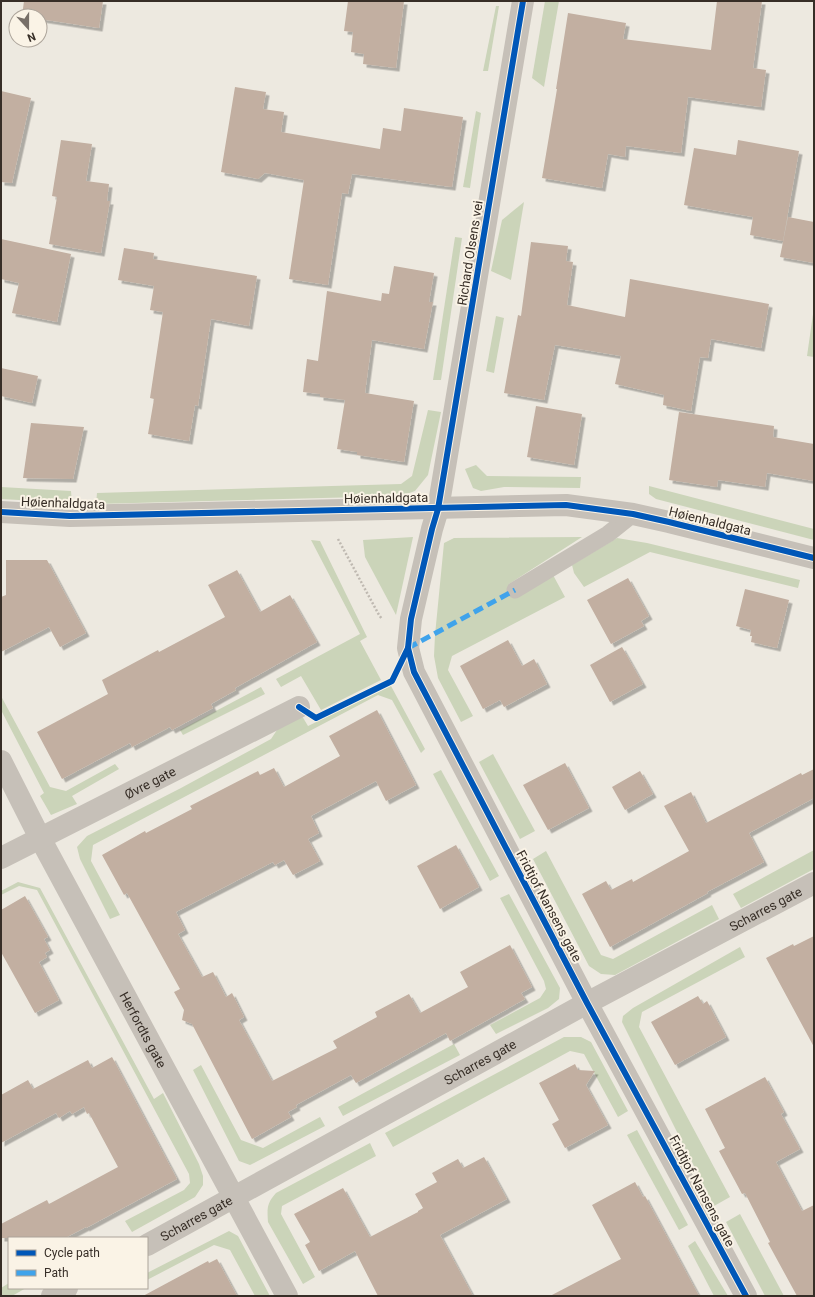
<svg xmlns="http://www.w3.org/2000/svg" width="815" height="1297" font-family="Roboto,sans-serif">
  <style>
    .green { fill: #cbd4b9 }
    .building { fill: #c2afa1; filter: url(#shadow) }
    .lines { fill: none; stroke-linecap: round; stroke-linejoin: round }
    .path { stroke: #bfb9b1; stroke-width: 2.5; stroke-dasharray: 2 2; stroke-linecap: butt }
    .service { stroke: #c6c0b8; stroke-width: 17 }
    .minor { stroke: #c6c0b8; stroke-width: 22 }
    .tertiary { stroke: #c6c0b8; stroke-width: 22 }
    .quiet { stroke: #3fa3eb; stroke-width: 5; stroke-dasharray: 10 5; stroke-linecap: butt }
    .cycleway-casing { stroke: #faf3e6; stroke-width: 8 }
    .cycleway { stroke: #0057b8; stroke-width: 6 }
    .labels { text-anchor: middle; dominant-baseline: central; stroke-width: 4; stroke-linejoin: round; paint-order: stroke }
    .street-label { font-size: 13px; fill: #372e27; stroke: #faf3e6 }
  </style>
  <defs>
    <filter id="shadow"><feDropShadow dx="3.5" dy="3.5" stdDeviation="0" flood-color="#0004"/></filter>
  </defs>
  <rect width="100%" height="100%" fill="#ede9e0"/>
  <!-- green -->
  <g class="green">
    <path d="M545,1H559L544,87L532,78Z"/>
    <path d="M496,6H499L488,71H483Z"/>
    <path d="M476,111L481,113L470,188L463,187Z"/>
    <path d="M524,202L511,280L491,271L502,220Z"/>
    <path d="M455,237L462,238L441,380H433Z"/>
    <path d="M814,307V357L807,356Z"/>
    <path d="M496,316L504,318L494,373L486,371Z"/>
    <path d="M428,410L441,412L428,475L415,491L401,496L96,504L97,493L401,484L412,476Z"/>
    <path d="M476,465L487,476L581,477L580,488L504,487L481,491L473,488L465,469Z"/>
    <path d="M649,486L814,529V540L656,499L649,494Z"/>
    <path d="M1,487L71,491L72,503L1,499Z"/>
    <path d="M413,537L396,615L365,557L363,540Z"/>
    <path d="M582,537L509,584L517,597L553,575L565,597L452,656L448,670L473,716L461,722L438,678L434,656L435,635L444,543L454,538Z"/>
    <path d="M617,538L647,543L800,580L798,588L650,552L584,587L574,573L572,565Z"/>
    <path d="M311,540L320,541L367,637L360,641L381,680L321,710L301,676L281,687L276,679L360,634Z"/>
    <path d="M391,686L425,749L421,753L392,700L378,695L93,845L91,861L120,915L110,919L80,859L77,847L87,836L181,788L271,739L279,727L302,716L308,726Z"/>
    <path d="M261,687L265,694L183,735L180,730Z"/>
    <path d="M1,696L50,787L66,791L115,764L119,769L72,796L77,804L51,815L40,796L44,793L1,710Z"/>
    <path d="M493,754L535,831L520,839L479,762Z"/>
    <path d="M441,770L499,876L490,881L433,774Z"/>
    <path d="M814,850V869L741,908L733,894Z"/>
    <path d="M546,851L601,955L613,959L712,905L719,919L615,975L601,974L589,966L533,859Z"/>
    <path d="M18,882L40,888L154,1099L163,1093L199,1164L203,1176V1185L195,1197L132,1232L125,1221L184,1190L190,1183L189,1174L37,890L19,886L1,895V891Z"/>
    <path d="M509,894L560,988L559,999L548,1008L496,1034L490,1025L540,998L546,989L544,981L500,898Z"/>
    <path d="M740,947L745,957L642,1012L639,1027L730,1197L714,1206L622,1022L623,1016L633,1008Z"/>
    <path d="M564,1037H581L591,1042L628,1111L618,1117L584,1054L570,1051L393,1147L385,1133Z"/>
    <path d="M454,1044L460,1055L343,1116L338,1107Z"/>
    <path d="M201,1065L241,1140L263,1148L320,1117L325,1126L250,1165L239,1161L193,1070Z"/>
    <path d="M637,1130L688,1225L679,1230L627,1135Z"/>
    <path d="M370,1143L376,1156L282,1206L281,1214L315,1277L303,1284L268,1222C267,1208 267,1203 276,1193Z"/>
    <path d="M740,1214L784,1296H765L726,1222Z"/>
    <path d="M229,1231L238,1236L270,1296H255L230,1250L214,1245L147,1280V1273Z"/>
    <path d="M695,1241L728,1296H714L688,1246Z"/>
    <path d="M9,1283V1288H26L12,1296H1V1288Z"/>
  </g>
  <!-- building -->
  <g class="building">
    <path d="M24,1H103L99,28L40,19V16H22Z"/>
    <path d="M348,1H404L396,68L363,64L364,54L351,52L353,32L344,31Z"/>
    <path d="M717,1H762L753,68L766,70L761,107L688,97L681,153L626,146L625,157L608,154L602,188L542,178L557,89H556L568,13L626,23L623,39L711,50Z"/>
    <path d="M235,87L266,92L263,109L284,112L281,132L380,149L383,128L401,131L404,108L463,117L452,187L352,174L348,194L342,193L328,285L289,279L304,180L265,173L258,179L221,172Z"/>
    <path d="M1,91L31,98L12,183L1,182Z"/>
    <path d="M61,140L92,144L86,181L109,184L107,201H110L101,253L49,244L57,197L52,196Z"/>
    <path d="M738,140L799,151L783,241L750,235L753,217L684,205L694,148L736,155Z"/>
    <path d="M788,217L814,222V263L780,257Z"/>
    <path d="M1,239L71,254L57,322L12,313L19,283L1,279Z"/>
    <path d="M531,242L568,246L566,261L573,262L567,305L625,317L630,279L769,304L761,348L711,339L708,358L700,357L691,411L663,405L664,395L615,384L621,356L555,345L544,400L504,393L518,315L521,316Z"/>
    <path d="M124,248L154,253L153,259L257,276L249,326L211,319L198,406L195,405L189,441L148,434L154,399L150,398L163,312L150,310L154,286L118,280Z"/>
    <path d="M394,266L434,273L429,302H433L424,349L372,340L365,393L414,401L404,462L357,455V452L337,449L345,400L320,397V394L303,392L307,359L318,361L327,291L381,301L382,293L389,294Z"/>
    <path d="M1,368L38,376L32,403L1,396Z"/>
    <path d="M536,406L582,414L574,465L527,457Z"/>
    <path d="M679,412L774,426L773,437L814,444V481L767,473L765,487L718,480L717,487L669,480Z"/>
    <path d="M31,423L84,427L73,479L23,478Z"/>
    <path d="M6,560H47L86,633L60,647L49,627L1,652V597L6,595Z"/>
    <path d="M237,570L260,612L290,595L317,642L235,688L236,690L211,704L213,708L172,730L170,727L132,747L130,743L62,779L37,732L108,694L102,680L158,650L159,652L225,617L208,585Z"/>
    <path d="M628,578L649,616L641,621L644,626L611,644L587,600Z"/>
    <path d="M745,589L789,600L777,648L751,642L752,636H750L751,630L736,626Z"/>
    <path d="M508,640L522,666L534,659L547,684L504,707L500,700L483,709L460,666Z"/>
    <path d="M622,647L643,684L610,702L590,665Z"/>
    <path d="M377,710L416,785L386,801L376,781L311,816L319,833L308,839L320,861L293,875L284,860L275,865L273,862L176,912L185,930L178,934L202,977L213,972L226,997L232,993L244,1017L239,1020L272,1081L337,1048L333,1041L377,1017L375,1012L409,994L420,1013L468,987L460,972L510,945L532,987L521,993L525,999L450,1041L446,1033L356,1083L351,1075L296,1105L297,1107L288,1112L291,1117L252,1139L192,1024L182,1020L184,1010L174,992L180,989L127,893L124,895L102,855L145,831L146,833L192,809L190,806L258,771L260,775L274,768L284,787L340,756L329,736Z"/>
    <path d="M565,763L589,808L548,830L523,785Z"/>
    <path d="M814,769V798L749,833L764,862L707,892L708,893L610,947L582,894L606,881L611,890L632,879L633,882L689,851L664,806L691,792L706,823L801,773L802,775Z"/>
    <path d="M640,771L653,794L625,810L612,787Z"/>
    <path d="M456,845L479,887L440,909L417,866Z"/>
    <path d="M25,896L48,937L44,939L50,950L45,953L47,957L39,962L59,1000L35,1013L1,952V910Z"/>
    <path d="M814,936V1047L766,958L793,944L794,946Z"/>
    <path d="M698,996L703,1004L707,1001L726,1037L675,1065L651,1022Z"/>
    <path d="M112,1057L177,1179L86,1228V1227L65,1238H1V1224L47,1200L49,1204L118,1167L89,1113L87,1114L84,1107L72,1114L70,1111L59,1118L56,1113L1,1143V1095L28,1080L33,1089L88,1060L92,1068Z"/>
    <path d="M575,1064L578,1070L595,1071L586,1085L608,1125L565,1148L552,1124L559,1120L539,1083Z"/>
    <path d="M765,1077L784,1112L781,1114L800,1149L776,1162L802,1211L814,1205V1296H797L768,1243L770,1242L745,1193L742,1194L719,1151L725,1148L705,1109Z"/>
    <path d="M484,1157L507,1199L440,1235L473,1296H378L355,1251L319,1271L305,1245L310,1242L294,1214L343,1188L370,1237L418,1212V1211L423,1208L415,1194L437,1182L432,1173L458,1159L463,1168Z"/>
    <path d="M635,1182L643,1197L645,1196L699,1296H550L621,1259L592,1205Z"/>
    <path d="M217,1259L237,1296H143L208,1261L209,1263Z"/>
  </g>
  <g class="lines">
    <!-- path -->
    <path class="path" d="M338,539L379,615L382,619"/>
    <!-- service -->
    <path class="service" d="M515,590L608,534L633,514"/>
    <!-- minor -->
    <g class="minor">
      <path d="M523,1L438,509L432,529L411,619L408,648L414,672L587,1003L746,1296"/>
      <path id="s1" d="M1,761L40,838L287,1296"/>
      <path id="s2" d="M1,858L299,707"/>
      <path id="s3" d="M147,1245L587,1003L814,883"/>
      <path d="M52,1296L67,1288"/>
    </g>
    <!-- tertiary -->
    <path class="tertiary" d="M1,512L70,516L566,505L633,514L669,522L814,558"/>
    <!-- quiet -->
    <path class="quiet" d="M408,648L515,590"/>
    <defs>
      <g id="cycleway">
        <path d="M523,1L438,509L432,529L411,619L408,648L414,672L587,1003L746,1296"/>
        <path d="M1,512L70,516L566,505L633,514L669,522L814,558"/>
        <path d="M299,707L316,718L392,681L408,648"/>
      </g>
    </defs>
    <!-- cycleway casing -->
    <use href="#cycleway" class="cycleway-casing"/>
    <!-- cycleway -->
    <use href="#cycleway" class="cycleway"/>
  </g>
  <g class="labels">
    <!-- street labels -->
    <g class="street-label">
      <text transform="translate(470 253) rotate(-81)">Richard Olsens vei</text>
      <text transform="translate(386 498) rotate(-1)">Høienhaldgata</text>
      <text transform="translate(63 503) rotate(2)">Høienhaldgata</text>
      <text transform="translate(710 521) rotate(14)">Høienhaldgata</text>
      <text stroke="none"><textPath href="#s2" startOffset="167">Øvre gate</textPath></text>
      <text transform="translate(549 906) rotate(62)">Fridtjof Nansens gate</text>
      <text stroke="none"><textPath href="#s3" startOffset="704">Scharres gate</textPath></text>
      <text stroke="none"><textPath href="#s1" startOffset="304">Herfordts gate</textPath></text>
      <text stroke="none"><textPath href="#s3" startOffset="380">Scharres gate</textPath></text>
      <text transform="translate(702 1191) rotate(62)">Fridtjof Nansens gate</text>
      <text stroke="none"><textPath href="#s3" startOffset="56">Scharres gate</textPath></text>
    </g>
  </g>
  <!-- border -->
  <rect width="815" height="1297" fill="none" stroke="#372e27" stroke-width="4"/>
  <!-- legend -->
  <rect x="8" y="1237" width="140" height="52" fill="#faf3e6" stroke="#aca49a"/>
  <rect x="16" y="1250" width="20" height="6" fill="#0057b8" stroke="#aca49a"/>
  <text x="44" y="1257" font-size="12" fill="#372e27">Cycle path</text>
  <rect x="16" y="1270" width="20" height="6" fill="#3fa3eb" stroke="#aca49a"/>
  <text x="44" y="1277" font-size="12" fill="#372e27">Path</text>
  <!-- north arrow -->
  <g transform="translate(28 28) rotate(159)"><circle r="19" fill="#faf3e6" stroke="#aca49a"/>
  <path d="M0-3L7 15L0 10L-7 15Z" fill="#776f68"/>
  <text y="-6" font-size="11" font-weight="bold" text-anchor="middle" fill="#372e27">N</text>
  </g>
</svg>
